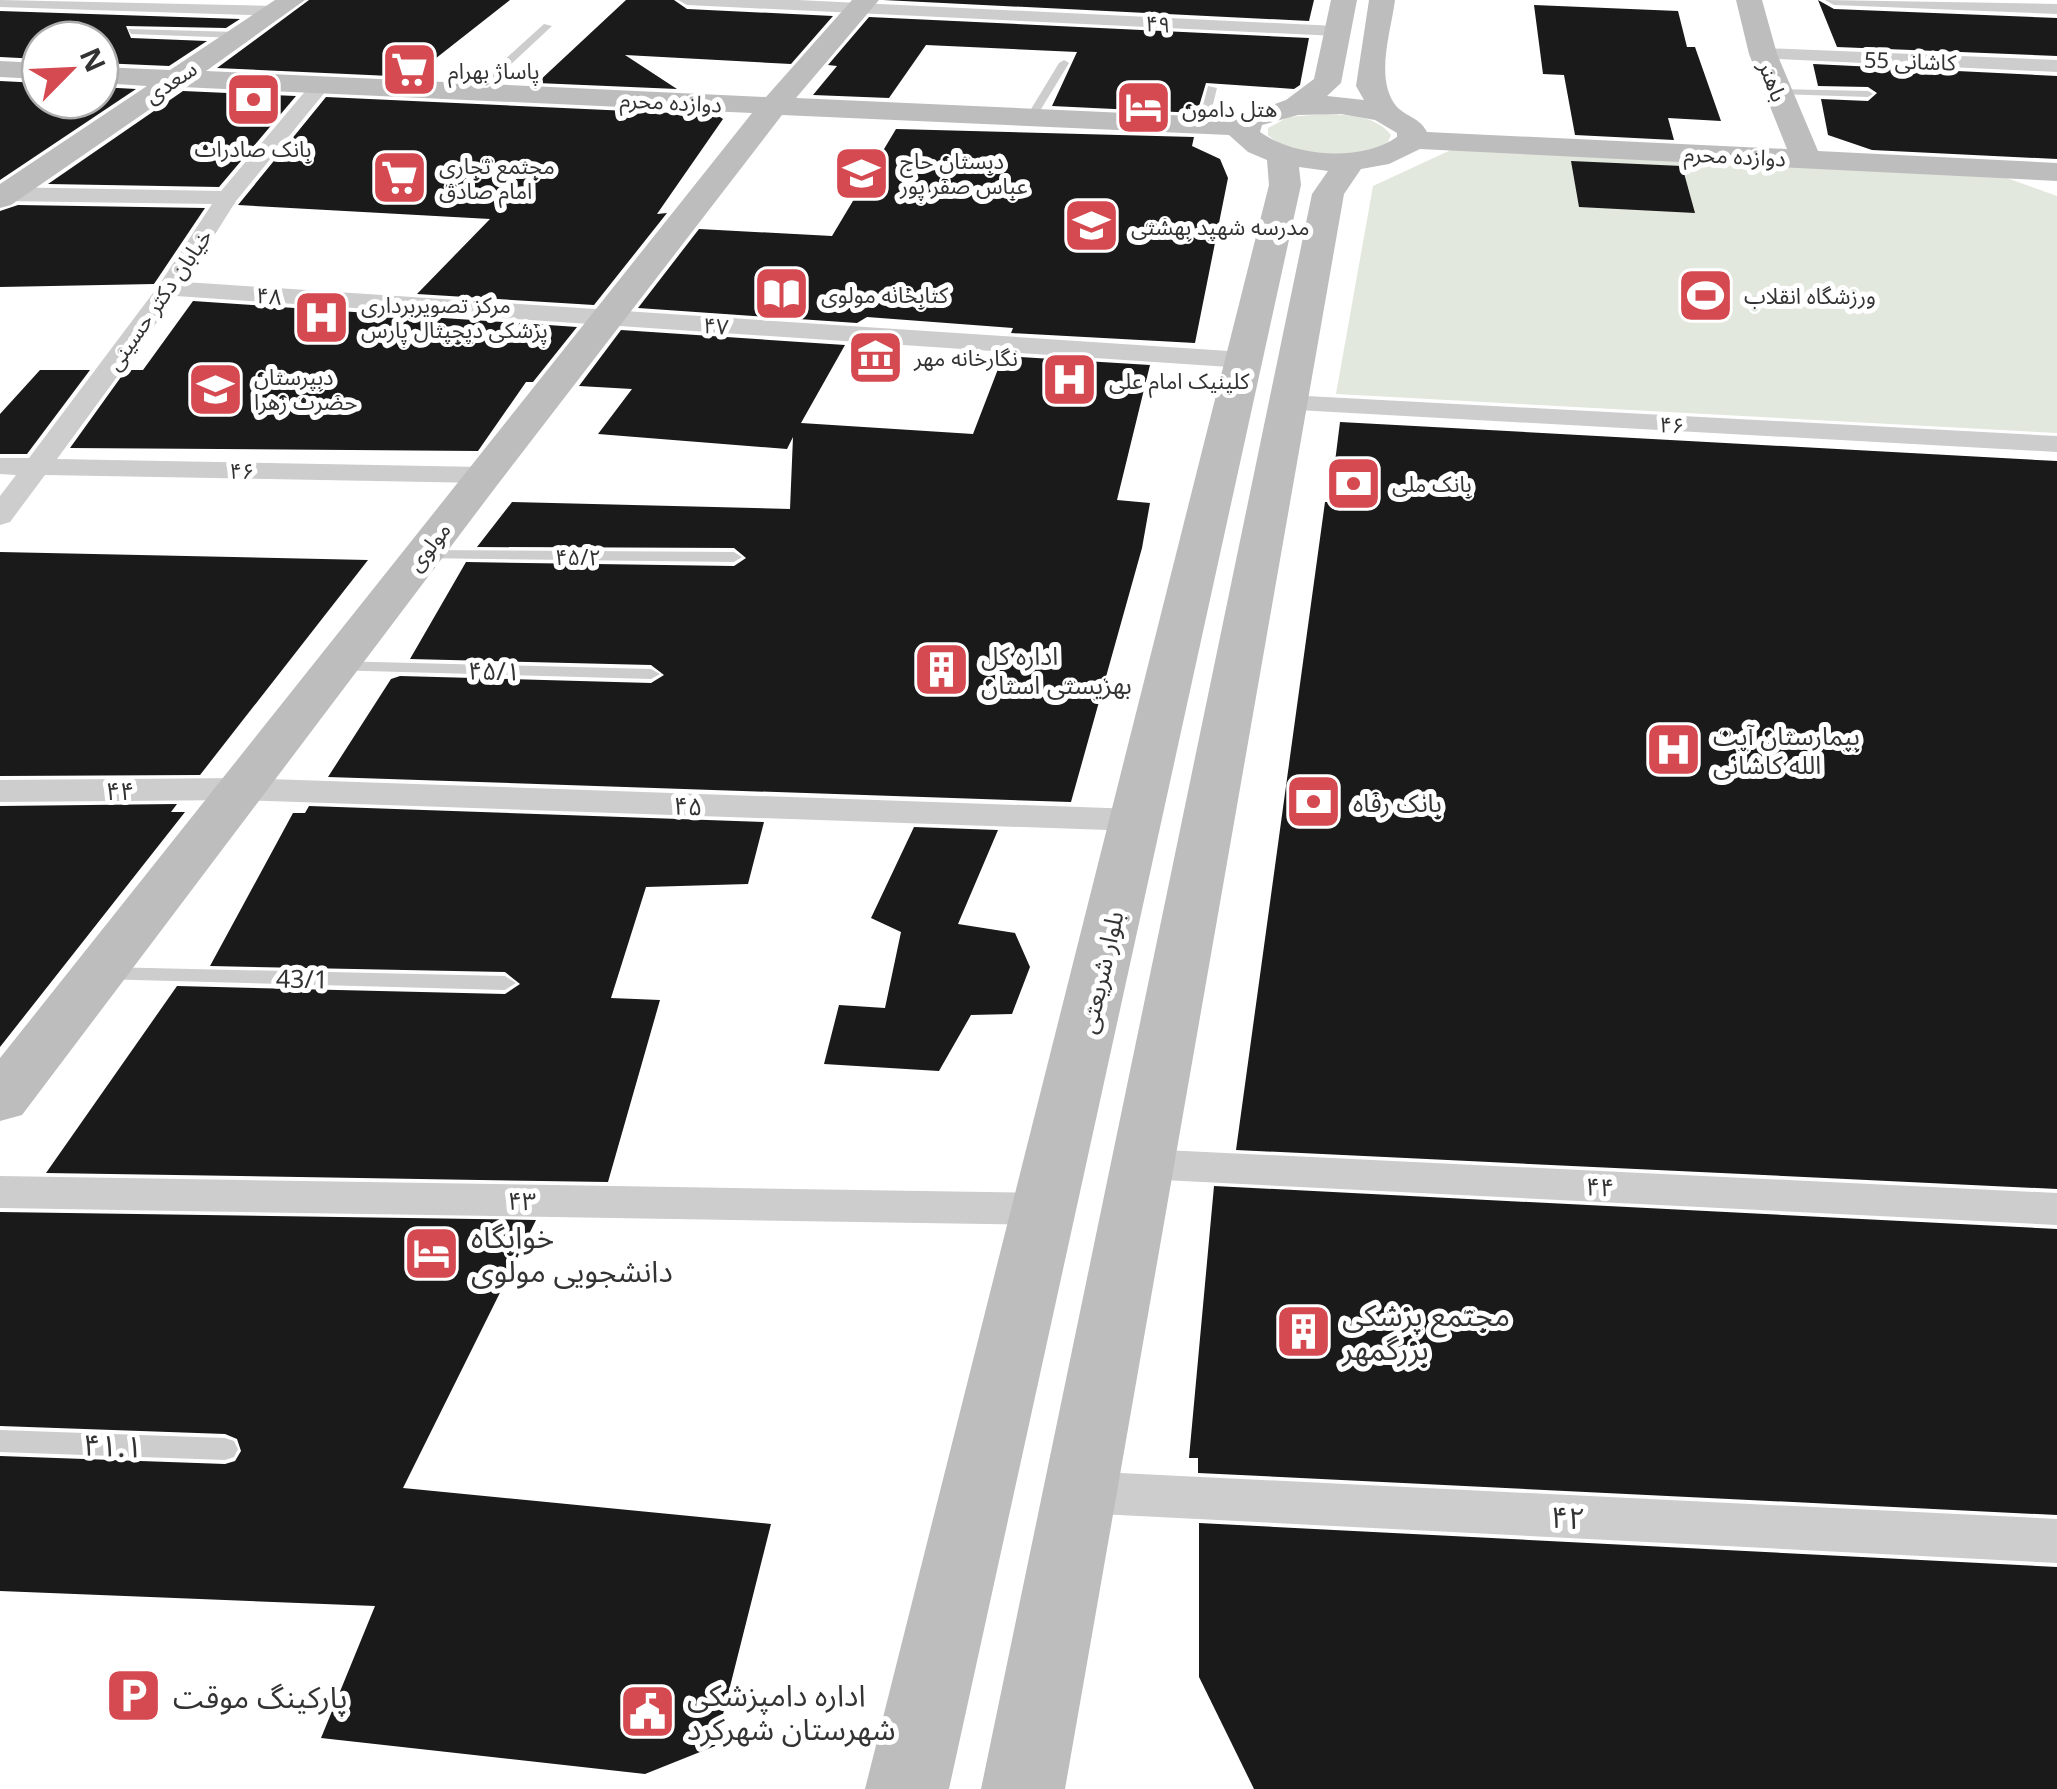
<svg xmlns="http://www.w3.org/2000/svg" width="2057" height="1789" font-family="'Noto Sans','Noto Sans Arabic',sans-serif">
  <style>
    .green { fill: #e2e8dd }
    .building { fill: #1a1a1a }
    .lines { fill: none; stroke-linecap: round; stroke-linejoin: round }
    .lane { fill: #cdcdcd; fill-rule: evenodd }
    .street { fill: #cdcdcd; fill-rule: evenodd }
    .secondary { fill: #bdbdbd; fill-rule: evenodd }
    .labels { text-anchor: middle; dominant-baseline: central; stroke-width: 10; stroke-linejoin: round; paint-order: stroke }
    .far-street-label { font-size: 22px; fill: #333; stroke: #fff }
    .far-poi-label { font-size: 22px; fill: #333; stroke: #fff; text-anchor: start }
    .poi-label { font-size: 25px; fill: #333; stroke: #fff; text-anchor: start }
    .street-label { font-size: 25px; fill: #333; stroke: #fff }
    .near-poi-label { font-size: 30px; fill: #333; stroke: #fff; text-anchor: start }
    .near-street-label { font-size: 30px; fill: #333; stroke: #fff }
  </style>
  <rect width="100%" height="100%" fill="#fff"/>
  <!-- green -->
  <g class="green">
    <path d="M1325,114C1347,115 1376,115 1391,135L1388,142C1358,161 1295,161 1268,135V128L1288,117Z"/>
    <path d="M1453,149L2001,176L2057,196V433L1336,394L1373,186Z"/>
  </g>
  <!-- building -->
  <g class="building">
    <path d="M309,0H510L412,77L217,68Z"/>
    <path d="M626,0H674L687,9L833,16L791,64L625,55L677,89L537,83Z"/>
    <path d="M883,0H1314L1309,21Z"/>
    <path d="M1818,0L1834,9L2057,18V56L1837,47Z"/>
    <path d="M1534,5L1678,11L1687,47H1695L1721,121L1668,118L1674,140L1575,135L1564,75L1543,74Z"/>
    <path d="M0,11L240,19L226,28L126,26L131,38L207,41L169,66L100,63V40H40V59L0,57Z"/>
    <path d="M869,17L1309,38L1300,85L1294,89L1206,83L1197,113L1052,106L1077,52L926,45L889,98L813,95L837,66L828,65Z"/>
    <path d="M1813,64L2057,76V159L1872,150L1828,135L1821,99L1868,101L1877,93L1868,87L1818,86Z"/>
    <path d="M0,81L40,83V100H100V87L136,89L0,180Z"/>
    <path d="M183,91L296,96L219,187L48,184Z"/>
    <path d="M326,97L717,115L723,119L657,214L667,213L594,305L417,294L490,219L238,205Z"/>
    <path d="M896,129L1194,137L1192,146L1220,159L1228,178L1195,343L1011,333L1013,328L867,317L857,323L638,308L699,229L832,236Z"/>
    <path d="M1571,161L1682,166L1695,213L1579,207Z"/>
    <path d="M18,205L205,208L154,284L0,287V211Z"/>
    <path d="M193,301L577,327L533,382H526L478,451L70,448L126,370H143Z"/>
    <path d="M621,330L845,345L801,423L973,434L1003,356L1150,365L1117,500L1150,503L1142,548L1071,802L328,777L391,679L400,676L651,683L664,675L651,665L410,659L466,562L734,566L746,558L734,548L477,547L512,502L790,509L793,437L787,449L598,434L632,389L579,386Z"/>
    <path d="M40,370H90L27,454H0V414Z"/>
    <path d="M1340,422L2057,461V1189L1236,1150L1325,502H1330Z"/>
    <path d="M0,552L368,560L200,775L0,776Z"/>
    <path d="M177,804L171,812H185L0,1047V806Z"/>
    <path d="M309,806L764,822L748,884L646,887L611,998L660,1000L608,1182L46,1173L177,986L505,994L520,984L505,972L210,966L293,813H305Z"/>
    <path d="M914,827L998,830L958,924L1015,933L1030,967L1012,1014L971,1015L939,1071L824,1064L839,1005L885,1008L901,932L871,918Z"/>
    <path d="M1214,1186L2057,1229V1515L1198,1473V1458H1189Z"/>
    <path d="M0,1212L536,1220L403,1488L771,1524L715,1746L645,1774L321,1738L375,1606L0,1591V1456L225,1464L235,1461L241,1451L237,1439L225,1434L0,1426Z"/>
    <path d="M1199,1523L2057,1567V1789H1254L1199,1677Z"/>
  </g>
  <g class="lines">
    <!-- lane -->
    <g class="lane">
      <path d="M544,24L552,26L481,92H473V88Z"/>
      <path d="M128,29L238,32L243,35L238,38L131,34Z"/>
      <path d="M1064,60L1069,63L1035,119L1026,121L1025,119L1059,63Z"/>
      <path d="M1208,86L1217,88L1208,125L1203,128L1198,125Z"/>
      <path d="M1773,89L1868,91L1873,94L1868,97L1777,94L1772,91Z"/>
      <path d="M421,550L734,552L742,557L734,562L415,558L413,555Z"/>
      <path d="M336,661L651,669L660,674L651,679L330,670L327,666L330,662Z"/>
      <path d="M105,967L505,976L516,983L505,990L98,979L95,974Z"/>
      <path d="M0,1430L225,1438L234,1441L238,1449L234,1457L225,1460L0,1452Z"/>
    </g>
    <!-- street -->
    <g class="street">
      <path d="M0,0L276,6L285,11L276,16L0,7Z"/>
      <path d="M678,0H798L1336,26L1345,31L1336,36L687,5Z"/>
      <path d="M1825,0L2057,4V14L1834,5Z"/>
      <path d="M1763,48L2057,60V72L1756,58L1754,54Z"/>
      <path d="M320,80L330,86L236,201L185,282L1244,352L1257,360L1244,368L176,296L57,459L483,467L493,469L497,475L493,481L483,483L45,475L10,522L0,525V496L16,475L0,474V458H29L159,285L212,204L0,201V187L221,191L313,82Z"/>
      <path d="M1288,395L2057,436V452L1279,409L1275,403L1279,397Z"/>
      <path d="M240,778L1136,809L1149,812L1154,820L1149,828L1136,831L240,800L0,802V780Z"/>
      <path d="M1143,1149L2057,1193V1225L1143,1179L1128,1175L1121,1164L1128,1153Z"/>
      <path d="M0,1176L1044,1193L1060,1198L1066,1209L1060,1220L1044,1225L0,1208Z"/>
      <path d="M1079,1471L2057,1519V1563L1079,1513L1061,1507L1054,1492L1061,1477Z"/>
    </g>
    <!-- secondary -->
    <g class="secondary">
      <path d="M275,0H305L206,71L766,97L852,0H879L796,98L1235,118L1286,100L1314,79L1331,0H1357L1341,83L1327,96L1364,100L1356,86L1369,0H1395C1391,32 1374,80 1397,107C1407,117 1420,118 1427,132L1787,149L1749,54L1736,0H1762L1777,54L1818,151L2057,163V181L1420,149L1389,164L1361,169L1344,194L1065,1789H981L1312,194L1328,171L1299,167L1301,185L949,1789H865L1269,185L1267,160L1248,152L1229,135L782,115L498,484L22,1115L0,1121V1058L752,113L182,87L11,205L0,208V184L147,86L100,83V67L170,70ZM1341,114L1375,120L1397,133V137C1361,162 1295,157 1260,132L1262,125L1298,115Z"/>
      <path d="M0,61L40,63V79L0,77Z"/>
    </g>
  </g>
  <!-- icons -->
  <defs>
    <symbol id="supermarket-square" viewBox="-11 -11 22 22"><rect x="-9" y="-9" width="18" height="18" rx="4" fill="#d54951" stroke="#fff"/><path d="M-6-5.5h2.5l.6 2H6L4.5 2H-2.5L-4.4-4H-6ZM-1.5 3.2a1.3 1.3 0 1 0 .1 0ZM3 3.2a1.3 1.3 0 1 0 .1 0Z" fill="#fff"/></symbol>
    <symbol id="bank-square" viewBox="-11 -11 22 22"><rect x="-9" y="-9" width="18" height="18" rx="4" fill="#d54951" stroke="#fff"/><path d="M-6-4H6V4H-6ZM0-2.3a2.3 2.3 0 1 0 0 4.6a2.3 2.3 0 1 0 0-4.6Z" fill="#fff"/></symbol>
    <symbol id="hotel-square" viewBox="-11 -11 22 22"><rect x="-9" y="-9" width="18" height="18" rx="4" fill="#d54951" stroke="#fff"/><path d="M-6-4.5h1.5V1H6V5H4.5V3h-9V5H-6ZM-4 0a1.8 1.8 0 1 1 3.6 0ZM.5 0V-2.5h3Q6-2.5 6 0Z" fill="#fff"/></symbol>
    <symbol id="school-square" viewBox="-11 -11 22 22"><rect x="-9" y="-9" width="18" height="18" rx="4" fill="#d54951" stroke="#fff"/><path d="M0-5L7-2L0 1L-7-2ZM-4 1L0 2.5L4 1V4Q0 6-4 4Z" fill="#fff"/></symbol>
    <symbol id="library-square" viewBox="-11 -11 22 22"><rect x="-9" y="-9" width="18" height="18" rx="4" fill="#d54951" stroke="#fff"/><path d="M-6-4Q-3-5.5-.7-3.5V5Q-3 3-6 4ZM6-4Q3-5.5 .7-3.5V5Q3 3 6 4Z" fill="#fff"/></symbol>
    <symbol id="stadium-square" viewBox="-11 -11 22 22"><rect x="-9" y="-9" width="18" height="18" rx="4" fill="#d54951" stroke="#fff"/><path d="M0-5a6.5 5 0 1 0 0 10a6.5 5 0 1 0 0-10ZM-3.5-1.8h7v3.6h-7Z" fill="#fff"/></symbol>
    <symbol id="hospital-square" viewBox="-11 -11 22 22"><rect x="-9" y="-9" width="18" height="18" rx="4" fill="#d54951" stroke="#fff"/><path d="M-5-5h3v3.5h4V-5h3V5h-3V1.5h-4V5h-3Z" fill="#fff"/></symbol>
    <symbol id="museum-square" viewBox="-11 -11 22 22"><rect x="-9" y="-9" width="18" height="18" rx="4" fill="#d54951" stroke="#fff"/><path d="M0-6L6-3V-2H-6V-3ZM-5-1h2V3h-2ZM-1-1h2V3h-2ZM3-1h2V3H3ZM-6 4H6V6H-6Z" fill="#fff"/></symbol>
    <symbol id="building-square" viewBox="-11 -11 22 22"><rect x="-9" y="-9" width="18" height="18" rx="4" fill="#d54951" stroke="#fff"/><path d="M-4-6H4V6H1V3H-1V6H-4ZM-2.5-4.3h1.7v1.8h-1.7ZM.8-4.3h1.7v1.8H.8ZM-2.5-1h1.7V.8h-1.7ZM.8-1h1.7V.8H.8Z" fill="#fff"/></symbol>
    <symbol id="parking-square" viewBox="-11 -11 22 22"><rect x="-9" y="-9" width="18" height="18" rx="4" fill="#d54951" stroke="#fff"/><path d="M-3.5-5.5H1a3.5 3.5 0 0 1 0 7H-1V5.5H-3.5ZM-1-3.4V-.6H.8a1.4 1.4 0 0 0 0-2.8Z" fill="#fff"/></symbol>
    <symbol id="civic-square" viewBox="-11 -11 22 22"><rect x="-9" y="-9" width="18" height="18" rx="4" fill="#d54951" stroke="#fff"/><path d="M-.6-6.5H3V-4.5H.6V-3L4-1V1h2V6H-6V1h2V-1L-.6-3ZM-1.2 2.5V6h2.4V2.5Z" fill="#fff"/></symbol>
  </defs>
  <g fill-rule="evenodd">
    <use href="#supermarket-square" x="378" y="38" width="63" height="63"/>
    <use href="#bank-square" x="222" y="68" width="63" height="63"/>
    <use href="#hotel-square" x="1112" y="76" width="63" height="63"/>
    <use href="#school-square" x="830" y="142" width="63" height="63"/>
    <use href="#supermarket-square" x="368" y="146" width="63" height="63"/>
    <use href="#school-square" x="1060" y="194" width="63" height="63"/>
    <use href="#library-square" x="750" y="262" width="63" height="63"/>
    <use href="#stadium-square" x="1674" y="264" width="63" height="63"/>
    <use href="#hospital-square" x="290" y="286" width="63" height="63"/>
    <use href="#museum-square" x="844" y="326" width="63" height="63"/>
    <use href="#hospital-square" x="1038" y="348" width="63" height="63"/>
    <use href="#school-square" x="184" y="358" width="63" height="63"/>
    <use href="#bank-square" x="1322" y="452" width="63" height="63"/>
    <use href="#building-square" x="910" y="638" width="63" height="63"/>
    <use href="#hospital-square" x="1642" y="718" width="63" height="63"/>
    <use href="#bank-square" x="1282" y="770" width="63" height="63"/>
    <use href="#hotel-square" x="400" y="1222" width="63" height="63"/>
    <use href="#building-square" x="1272" y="1300" width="63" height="63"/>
    <use href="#parking-square" x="102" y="1664" width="63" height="63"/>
    <use href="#civic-square" x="616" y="1680" width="63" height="63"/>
  </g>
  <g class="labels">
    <!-- far-street labels -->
    <g class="far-street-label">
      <text transform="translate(1158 23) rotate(3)">۴۹</text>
      <text transform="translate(1910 60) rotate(2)">کاشانی 55</text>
      <text transform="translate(170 81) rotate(-34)">سعدی</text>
      <text transform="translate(1774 81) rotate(69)">باهنر</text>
      <text transform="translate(671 101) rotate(3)">دوازده محرم</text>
      <text transform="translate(1735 155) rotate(3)">دوازده محرم</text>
      <text transform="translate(269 295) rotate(4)">۴۸</text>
      <text transform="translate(158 299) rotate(-55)">خیابان دکتر حسینی</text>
      <text transform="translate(716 325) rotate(4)">۴۷</text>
      <text transform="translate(1672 424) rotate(3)">۴۶</text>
      <text transform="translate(242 470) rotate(1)">۴۶</text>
      <text transform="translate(428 546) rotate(-52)">مولوی</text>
      <text x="578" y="556">۴۵/۲</text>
    </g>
    <!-- far-poi labels -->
    <g class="far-poi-label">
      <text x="448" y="70">پاساژ بهرام</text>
      <text x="1182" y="108">هتل دامون</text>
      <text x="253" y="148" text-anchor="middle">بانک صادرات</text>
      <text x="900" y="160">دبستان حاج<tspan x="900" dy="25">عباس صفر پور</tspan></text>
      <text x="439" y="165">مجتمع تجاری<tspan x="439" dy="25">امام صادق</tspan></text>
      <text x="1131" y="226">مدرسه شهید بهشتی</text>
      <text x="821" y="294">کتابخانه مولوی</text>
      <text x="1744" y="295">ورزشگاه انقلاب</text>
      <text x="361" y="304">مرکز تصویربرداری<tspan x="361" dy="25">پزشکی دیجیتال پارس</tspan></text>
      <text x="914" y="357">نگارخانه مهر</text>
      <text x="254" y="376">دبیرستان<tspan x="254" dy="25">حضرت زهرا</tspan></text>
      <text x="1109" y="380">کلینیک امام علی</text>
      <text x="1392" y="483">بانک ملی</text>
    </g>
    <!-- poi labels -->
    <g class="poi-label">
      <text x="981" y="655">اداره کل<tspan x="981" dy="29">بهزیستی استان</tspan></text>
      <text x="1713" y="735">بیمارستان آیت<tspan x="1713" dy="29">الله کاشانی</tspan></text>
      <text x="1353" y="802">بانک رفاه</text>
    </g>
    <!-- street labels -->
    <g class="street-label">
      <text transform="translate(494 670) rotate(1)">۴۵/۱</text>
      <text x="120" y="790">۴۴</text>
      <text transform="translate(688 805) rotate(2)">۴۵</text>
      <text transform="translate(1100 972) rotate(-77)">بلوار شریعتی</text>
      <text transform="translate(302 978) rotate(1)">43/1</text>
      <text transform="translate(1600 1186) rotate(3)">۴۴</text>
      <text transform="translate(522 1200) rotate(1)">۴۳</text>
    </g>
    <!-- near-poi labels -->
    <g class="near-poi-label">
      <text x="471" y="1236">خوابگاه<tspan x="471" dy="34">دانشجویی مولوی</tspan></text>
      <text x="1342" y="1314">مجتمع پزشکی<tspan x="1342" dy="34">بزرگمهر</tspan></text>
      <text x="687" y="1694">اداره دامپزشکی<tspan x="687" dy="34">شهرستان شهرکرد</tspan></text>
      <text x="173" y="1696">پارکینگ موقت</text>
    </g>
    <!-- near-street labels -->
    <g class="near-street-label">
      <text transform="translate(113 1445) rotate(2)">۴۱.۱</text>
      <text transform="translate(1568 1517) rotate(3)">۴۲</text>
    </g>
  </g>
  <!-- north arrow -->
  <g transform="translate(70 70) rotate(66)"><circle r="48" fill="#ffffff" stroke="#adadad" stroke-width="2.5"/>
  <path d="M0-8L18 38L0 25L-18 38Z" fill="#d54951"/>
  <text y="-15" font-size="28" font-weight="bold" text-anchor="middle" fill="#333333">N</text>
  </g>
</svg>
